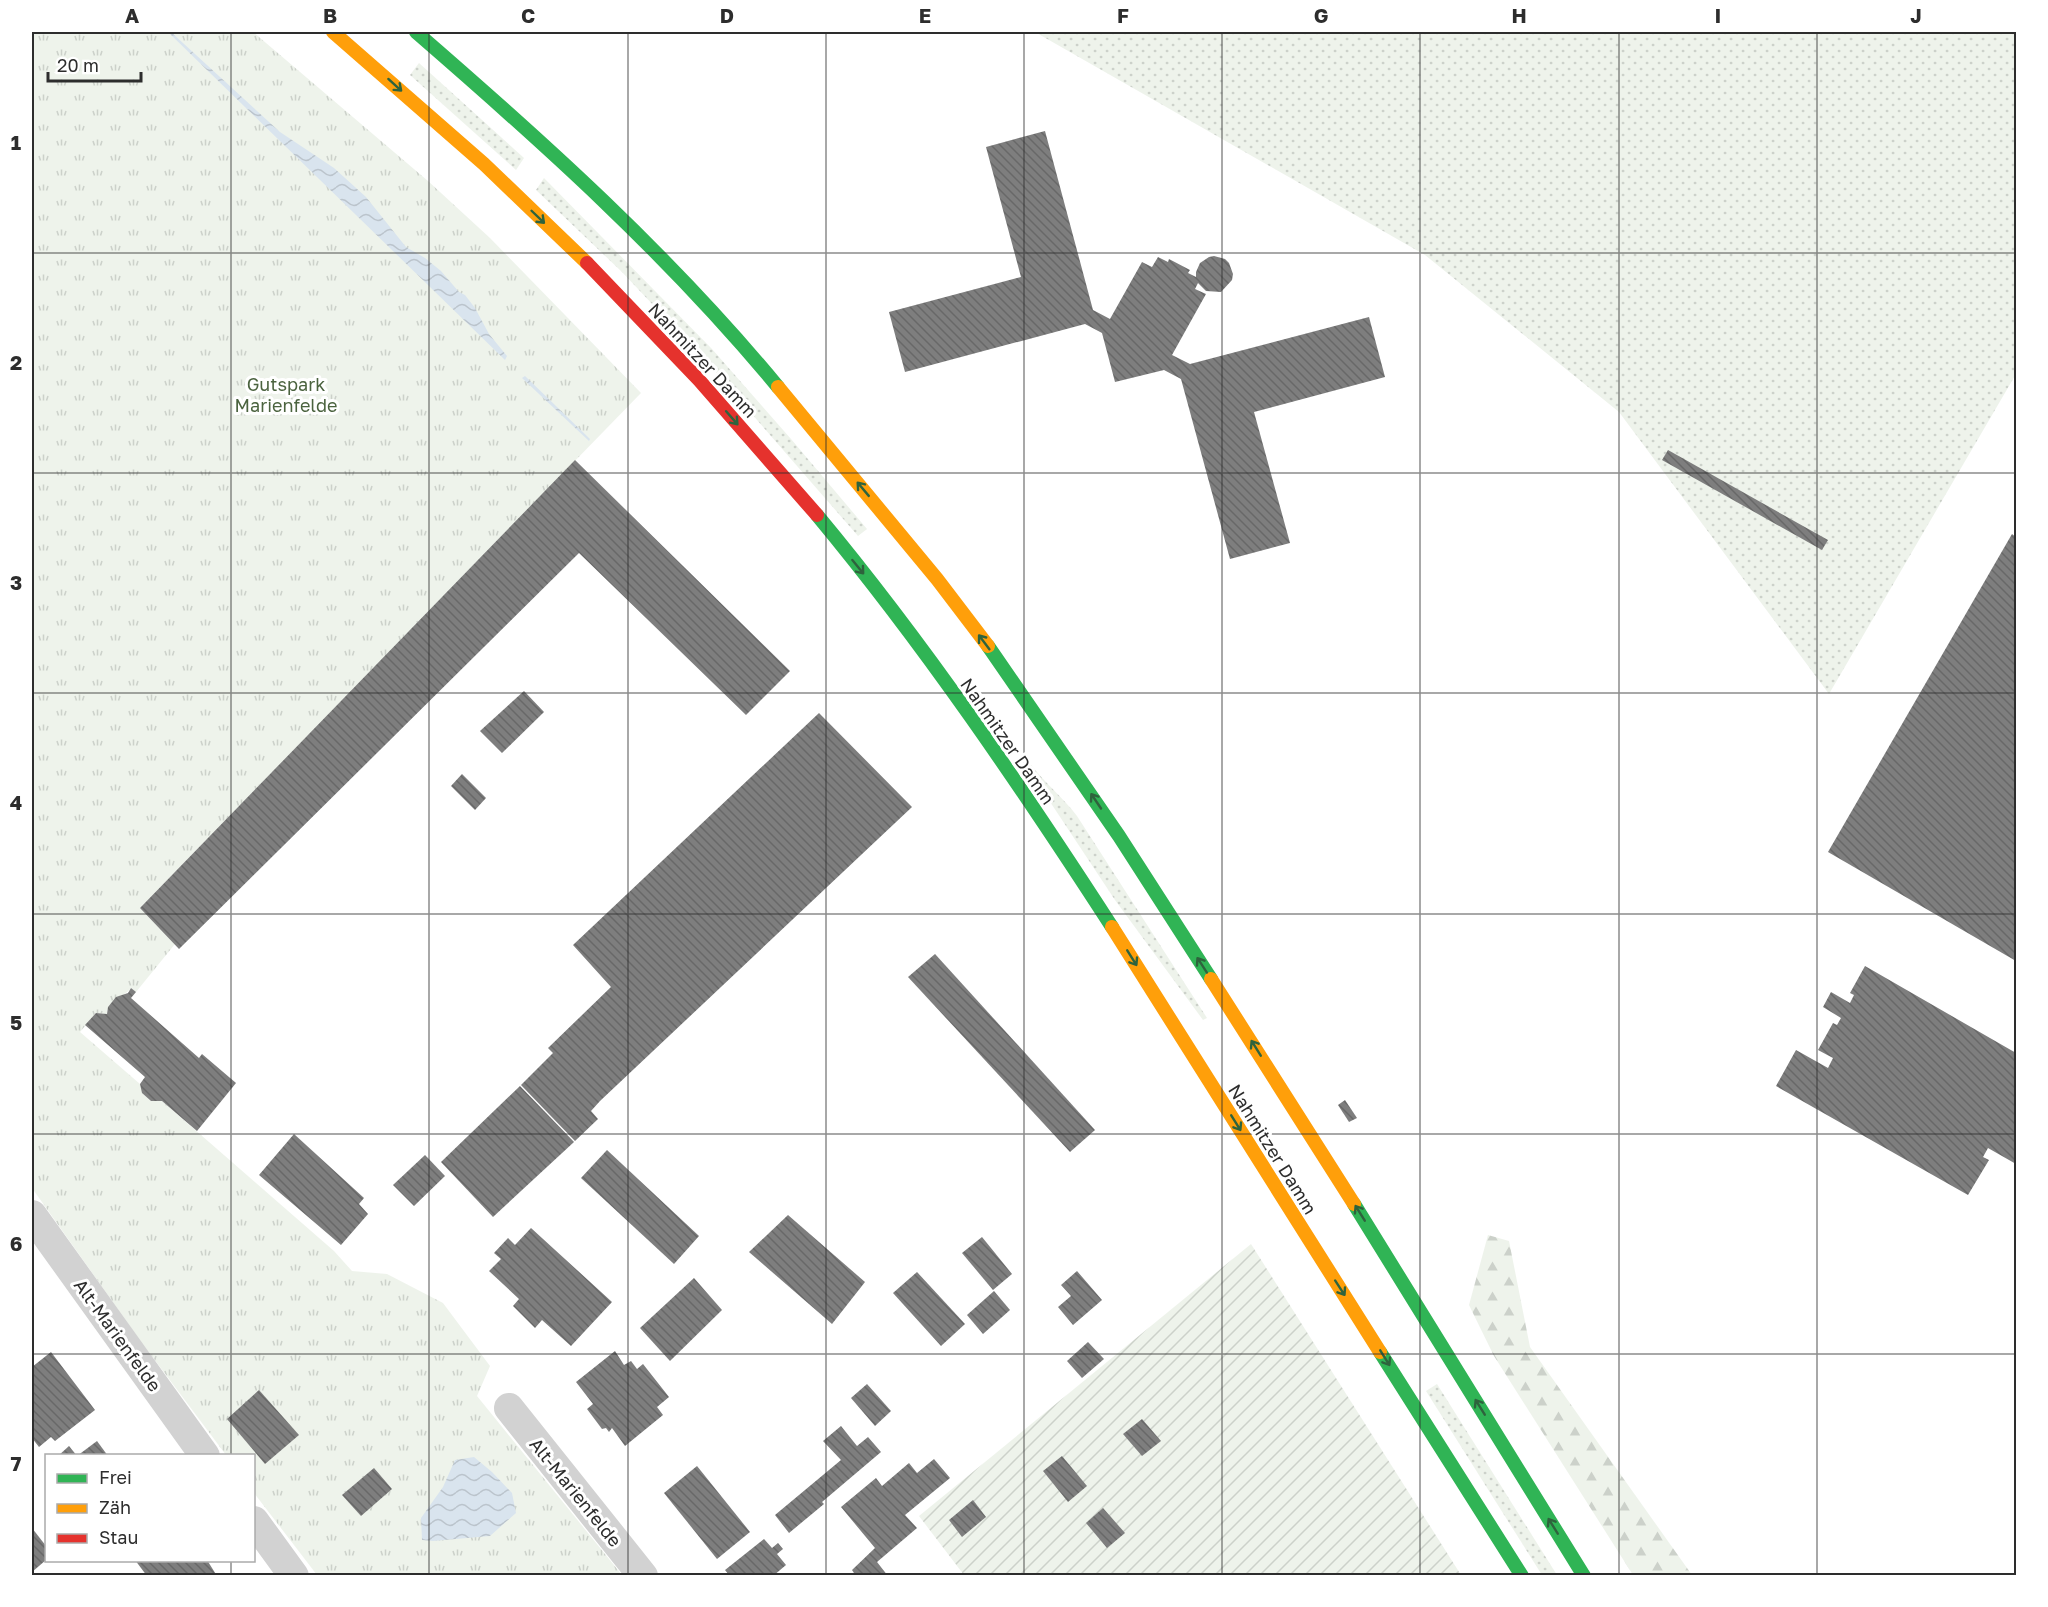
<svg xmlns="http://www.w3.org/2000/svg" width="2048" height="1607" font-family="'Golos Text',sans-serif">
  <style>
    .grass { fill: url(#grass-dots) }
    .forest { fill: url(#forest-firs) }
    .park { fill: url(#park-tufts) }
    .garden { fill: url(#garden-furrows) }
    .water { fill: url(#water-waves) }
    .building { fill: url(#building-back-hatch) }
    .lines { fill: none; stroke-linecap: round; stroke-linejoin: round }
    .street { stroke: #d2d2d2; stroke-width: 30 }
    .fast { stroke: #30b455; stroke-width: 14 }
    .slow { stroke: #ff9f0a; stroke-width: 14 }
    .jam { stroke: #e5322d; stroke-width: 14 }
    .oneway { stroke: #2e633d }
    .grid { fill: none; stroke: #2d2d2d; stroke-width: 1.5; stroke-opacity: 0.55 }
    .labels { text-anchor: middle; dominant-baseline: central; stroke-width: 6; stroke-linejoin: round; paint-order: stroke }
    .street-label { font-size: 18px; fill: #2d2d2d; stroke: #fff }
    .park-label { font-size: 18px; fill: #4b633f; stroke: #fff }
    .neatline { fill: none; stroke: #2d2d2d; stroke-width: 2 }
    .grid-label { font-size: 20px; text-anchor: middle; font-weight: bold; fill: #2d2d2d }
  </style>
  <defs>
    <pattern id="grass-dots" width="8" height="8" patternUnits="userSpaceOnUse" patternTransform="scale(1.5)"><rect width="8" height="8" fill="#eef3eb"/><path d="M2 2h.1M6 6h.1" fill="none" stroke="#ccd1ca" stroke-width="1.8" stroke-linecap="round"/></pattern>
    <pattern id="forest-firs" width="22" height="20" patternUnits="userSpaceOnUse" patternTransform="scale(1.5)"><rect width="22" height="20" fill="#eef3eb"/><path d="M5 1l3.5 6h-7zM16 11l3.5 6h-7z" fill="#ccd1ca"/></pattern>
    <pattern id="park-tufts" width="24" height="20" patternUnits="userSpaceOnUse" patternTransform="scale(1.5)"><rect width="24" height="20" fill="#eef3eb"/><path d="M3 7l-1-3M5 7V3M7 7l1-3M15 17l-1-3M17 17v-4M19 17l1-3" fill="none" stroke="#ccd1ca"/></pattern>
    <pattern id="garden-furrows" width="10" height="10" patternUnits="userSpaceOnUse" patternTransform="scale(1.5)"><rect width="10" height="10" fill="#eef3eb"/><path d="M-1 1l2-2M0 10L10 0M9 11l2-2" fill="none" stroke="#ccd1ca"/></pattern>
    <pattern id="water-waves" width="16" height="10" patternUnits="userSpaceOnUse" patternTransform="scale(1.5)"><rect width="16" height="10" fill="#d9e4ee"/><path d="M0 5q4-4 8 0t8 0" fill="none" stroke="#bbc4cc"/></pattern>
    <pattern id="building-back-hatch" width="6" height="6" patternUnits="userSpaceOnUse" patternTransform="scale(1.5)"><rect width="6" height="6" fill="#7e7e7e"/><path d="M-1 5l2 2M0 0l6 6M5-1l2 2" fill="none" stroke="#686868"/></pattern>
  </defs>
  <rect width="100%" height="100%" fill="#fff"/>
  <!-- grass -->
  <g class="grass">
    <path d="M1035,32H2016V374L1829,694L1619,412L1425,255Z"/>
    <path d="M419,63L524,158L516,170L410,75Z"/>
    <path d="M544,178L712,349L791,439L867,529L858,536L703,358L622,272L536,190Z"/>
    <path d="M1026,758C1041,780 1062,796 1077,816L1207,1018L1203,1020L1115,900L1023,761Z"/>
    <path d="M1437,1384L1557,1575H1542L1426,1391Z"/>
  </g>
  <!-- forest -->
  <path class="forest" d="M1488,1235L1509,1241L1530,1347L1692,1575H1633L1494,1356L1469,1305Z"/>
  <!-- park -->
  <path class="park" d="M32,32H253L428,181L490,238L641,393L140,908L175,944L136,992L131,988C123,999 108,998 107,1014L96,1013L80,1032L140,1084L143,1094L151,1101H162L334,1251L352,1271L387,1274L443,1303L490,1366L477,1396L622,1575H317L254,1493V1456L226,1455L139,1339L32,1188Z"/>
  <!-- garden -->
  <path class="garden" d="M1251,1244L1461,1575H964L919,1516Z"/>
  <!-- water -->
  <g class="water">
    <path d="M168,32H171L280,132L334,168L366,197L406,247L425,258L441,271L459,292L465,295L475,308L489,334L507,356L505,360Z"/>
    <path d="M525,376L590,439L589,441L522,378Z"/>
    <path d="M474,1457L492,1472L512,1493L516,1513L490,1536L433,1541L422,1540L421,1518L443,1487L455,1460Z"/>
  </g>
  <!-- building -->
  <g class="building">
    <path d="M1045,131L1093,310L1110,319L1142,262L1152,267L1158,257L1168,262L1169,259L1190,270L1188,273L1196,277V272L1200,263L1209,257L1214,256L1225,259L1229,263L1233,274L1232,280L1221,292L1206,291L1198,283L1195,289L1206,294L1172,355L1190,364L1369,317L1385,377L1254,412L1290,543L1230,559L1181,379L1164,370L1115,382L1102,333L1085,324L905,372L889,312L1021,277L986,147Z"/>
    <path d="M1668,450L1828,540L1822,550L1662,460Z"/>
    <path d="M575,460L790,671L746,715L579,553L179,949L140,908Z"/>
    <path d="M2012,534L2016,537V961L1828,852Z"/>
    <path d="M524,691L544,712L502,753L480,731Z"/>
    <path d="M819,713L912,807L600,1101L591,1111L598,1119L575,1141L521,1085L553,1053L548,1048L611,987L573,945Z"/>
    <path d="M462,774L486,798L475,810L451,786Z"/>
    <path d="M935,954L1095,1130L1070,1152L908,977Z"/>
    <path d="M1865,966L2016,1053V1164L1988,1148L1983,1157L1989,1160L1968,1195L1776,1086L1796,1050L1828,1068L1833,1058L1818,1050L1833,1023L1837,1025L1841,1018L1823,1007L1831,992L1850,1003L1854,995L1850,993Z"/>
    <path d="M131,988L136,992L131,998L199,1058L202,1054L236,1083L197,1131L162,1101H151L142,1093L140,1084L145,1077L85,1025L96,1013L107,1014L108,1007L116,997L128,993Z"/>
    <path d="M520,1086L574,1142L493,1217L441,1162Z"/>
    <path d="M1345,1100L1357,1118L1349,1122L1338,1105Z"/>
    <path d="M294,1134L364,1198L359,1204L368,1214L341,1245L259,1175Z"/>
    <path d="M607,1150L699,1236L674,1264L581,1178Z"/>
    <path d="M425,1155L445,1176L414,1206L393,1185Z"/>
    <path d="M788,1215L865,1282L832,1324L749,1252Z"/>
    <path d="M531,1228L612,1302L571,1346L542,1320L535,1328L513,1306L519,1299L489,1271L501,1259L494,1253L508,1238L515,1245Z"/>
    <path d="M982,1237L1012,1274L993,1290L962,1253Z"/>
    <path d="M1077,1271L1102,1300L1073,1325L1058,1307L1071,1296L1061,1285Z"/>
    <path d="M917,1272L965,1324L941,1346L893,1293Z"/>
    <path d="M694,1278L722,1310L670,1361L640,1328Z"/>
    <path d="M994,1291L1010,1310L983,1334L967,1315Z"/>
    <path d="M1088,1342L1104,1359L1082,1378L1067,1361Z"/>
    <path d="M615,1351L624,1365L631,1361L637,1369L643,1364L669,1397L657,1407L663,1415L625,1446L612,1428L609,1432L606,1428L602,1429L587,1409L593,1404L576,1382Z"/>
    <path d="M51,1352L95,1410L55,1441L51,1437L39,1447L32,1438V1367Z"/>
    <path d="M867,1384L891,1411L875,1426L851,1398Z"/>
    <path d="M259,1390L299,1435L265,1464L227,1419Z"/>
    <path d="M1142,1419L1161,1441L1142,1456L1123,1434Z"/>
    <path d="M841,1426L857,1446L868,1437L881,1452L822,1502L824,1504L789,1533L775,1515L841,1460L823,1441Z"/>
    <path d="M97,1441L108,1456H77Z"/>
    <path d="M69,1446L77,1456H58Z"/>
    <path d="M1062,1456L1087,1486L1068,1502L1043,1471Z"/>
    <path d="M934,1459L950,1478L905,1515L917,1528L877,1562L888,1576H856L852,1570L875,1548L841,1507L876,1478L882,1486L909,1463L917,1473Z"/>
    <path d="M697,1466L750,1532L717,1559L664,1493Z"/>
    <path d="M374,1468L392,1489L361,1516L342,1495Z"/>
    <path d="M973,1500L986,1517L962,1537L949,1520Z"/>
    <path d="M1103,1508L1125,1533L1107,1548L1086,1523Z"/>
    <path d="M32,1528L46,1546V1560L32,1572Z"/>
    <path d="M764,1539L772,1548L778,1543L783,1549L777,1554L786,1565L773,1576H730L725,1570Z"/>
    <path d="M135,1560H207L217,1576H147Z"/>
  </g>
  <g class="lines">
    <!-- street -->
    <g class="street">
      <path d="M32,1215L205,1456"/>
      <path d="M509,1408L643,1576"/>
      <path d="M254,1521L294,1576"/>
    </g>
    <!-- fast -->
    <g class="fast">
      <path d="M416,32C543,142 670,256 778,387"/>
      <path d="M817,515C925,645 1020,785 1112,927"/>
      <path d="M988,646L1119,836L1211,979"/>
      <path d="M1354,1204L1584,1576"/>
      <path d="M1380,1352L1522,1576"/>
    </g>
    <!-- slow -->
    <g class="slow">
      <path d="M333,32L484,164L587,263"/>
      <path d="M778,387L937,579L988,646"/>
      <path d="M1112,927L1380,1352"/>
      <path d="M1211,979L1354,1204"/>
    </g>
    <!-- jam -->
    <path class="jam" d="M587,263L699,380L817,515"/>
  </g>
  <!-- one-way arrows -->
  <defs><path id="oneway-shaft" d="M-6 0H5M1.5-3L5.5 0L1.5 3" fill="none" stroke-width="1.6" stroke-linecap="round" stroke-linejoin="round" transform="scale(1.5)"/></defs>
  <g class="oneway">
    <use href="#oneway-shaft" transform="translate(395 85) rotate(42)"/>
    <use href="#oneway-shaft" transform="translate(538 217) rotate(44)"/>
    <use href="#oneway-shaft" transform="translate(732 418) rotate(49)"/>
    <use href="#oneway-shaft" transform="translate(863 489) rotate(-130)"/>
    <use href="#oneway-shaft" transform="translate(858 567) rotate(51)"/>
    <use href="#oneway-shaft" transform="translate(984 642) rotate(-127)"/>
    <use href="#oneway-shaft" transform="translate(1096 801) rotate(-124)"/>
    <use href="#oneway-shaft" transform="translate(1132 958) rotate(58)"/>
    <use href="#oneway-shaft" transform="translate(1202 965) rotate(-123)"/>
    <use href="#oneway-shaft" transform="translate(1256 1048) rotate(-122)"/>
    <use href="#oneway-shaft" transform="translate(1236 1123) rotate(58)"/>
    <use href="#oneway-shaft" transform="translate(1360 1213) rotate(-122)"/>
    <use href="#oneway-shaft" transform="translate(1340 1288) rotate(57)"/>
    <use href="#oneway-shaft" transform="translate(1385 1358) rotate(58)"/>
    <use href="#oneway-shaft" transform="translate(1480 1407) rotate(-122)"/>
    <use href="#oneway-shaft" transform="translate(1553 1526) rotate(-122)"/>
  </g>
  <!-- grid -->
  <path class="grid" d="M231,32V1456M429,32V1576M628,32V1576M826,32V1576M1024,32V1576M1222,32V1576M1420,32V1576M1619,32V1576M1817,32V1576M32,253H2016M32,473H2016M32,693H2016M32,914H2016M32,1134H2016M32,1354H2016M231,1560V1576"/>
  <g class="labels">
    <!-- street labels -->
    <g class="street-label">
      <text transform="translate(703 360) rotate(47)">Nahmitzer Damm</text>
      <text transform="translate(1008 741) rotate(55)">Nahmitzer Damm</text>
      <text transform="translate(1273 1149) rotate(58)">Nahmitzer Damm</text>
      <text transform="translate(118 1335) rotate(54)">Alt-Marienfelde</text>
      <text transform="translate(576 1492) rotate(51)">Alt-Marienfelde</text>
    </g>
    <!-- park labels -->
    <g class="park-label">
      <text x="286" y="384">Gutspark<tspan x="286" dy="21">Marienfelde</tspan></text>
    </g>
  </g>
  <!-- border -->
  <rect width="2048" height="1607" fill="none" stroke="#ffffff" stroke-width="66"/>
  <!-- legend -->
  <rect x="45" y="1454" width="210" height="108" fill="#ffffff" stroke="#ababab" stroke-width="1.5"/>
  <rect x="57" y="1474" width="30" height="9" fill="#30b455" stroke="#ababab" stroke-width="1.5"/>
  <text x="99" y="1484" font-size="18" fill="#2d2d2d">Frei</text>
  <rect x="57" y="1504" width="30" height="9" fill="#ff9f0a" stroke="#ababab" stroke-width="1.5"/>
  <text x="99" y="1514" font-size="18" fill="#2d2d2d">Zäh</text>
  <rect x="57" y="1534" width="30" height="9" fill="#e5322d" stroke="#ababab" stroke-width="1.5"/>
  <text x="99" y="1544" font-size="18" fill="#2d2d2d">Stau</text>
  <!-- scale -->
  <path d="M48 72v9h93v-9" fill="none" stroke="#2d2d2d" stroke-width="3"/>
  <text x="57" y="72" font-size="18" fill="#2d2d2d" stroke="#ffffff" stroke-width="4.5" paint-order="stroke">20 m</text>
  <rect x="33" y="33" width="1982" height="1541" class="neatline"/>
  <g class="grid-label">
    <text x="132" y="23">A</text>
    <text x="330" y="23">B</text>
    <text x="528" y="23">C</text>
    <text x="727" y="23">D</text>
    <text x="925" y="23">E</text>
    <text x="1123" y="23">F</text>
    <text x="1321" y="23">G</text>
    <text x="1519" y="23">H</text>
    <text x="1718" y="23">I</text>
    <text x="1916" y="23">J</text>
    <text x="16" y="150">1</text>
    <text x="16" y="370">2</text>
    <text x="16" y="590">3</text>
    <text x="16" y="810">4</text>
    <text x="16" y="1030">5</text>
    <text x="16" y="1251">6</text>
    <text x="16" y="1471">7</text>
  </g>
</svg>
